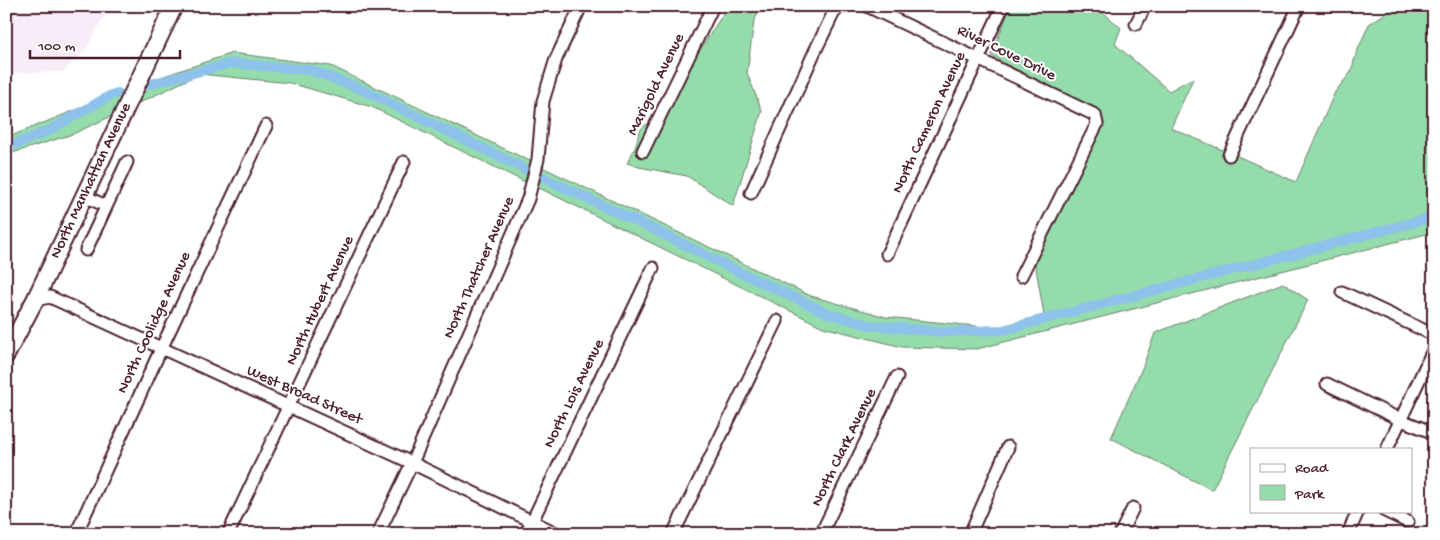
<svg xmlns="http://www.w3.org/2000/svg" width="1440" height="540" font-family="'Gochi Hand',sans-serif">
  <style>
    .built { fill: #f8ecf8 }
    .green { fill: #94dcab; stroke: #6f7e6b }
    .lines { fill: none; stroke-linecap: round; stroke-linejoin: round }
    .canal { stroke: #8ec2eb; stroke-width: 10 }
    .street-casing { stroke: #4a1f2b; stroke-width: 15 }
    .secondary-casing { stroke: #4a1f2b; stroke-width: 20 }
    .street { stroke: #fff; stroke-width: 11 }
    .secondary { stroke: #fff; stroke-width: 16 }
    .labels { text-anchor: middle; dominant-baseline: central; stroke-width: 4; stroke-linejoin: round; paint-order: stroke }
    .street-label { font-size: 16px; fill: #4a1f2b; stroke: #fff }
  </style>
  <rect width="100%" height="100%" fill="#fff"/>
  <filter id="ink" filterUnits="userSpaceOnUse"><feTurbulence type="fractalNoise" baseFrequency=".02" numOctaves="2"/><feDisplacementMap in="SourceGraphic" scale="10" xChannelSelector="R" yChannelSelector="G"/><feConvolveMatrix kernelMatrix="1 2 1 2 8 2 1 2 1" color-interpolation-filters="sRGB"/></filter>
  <g filter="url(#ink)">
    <!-- built -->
    <path class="built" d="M6,6H110L86,49L63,72L6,73Z"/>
    <!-- green -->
    <g class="green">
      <path d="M728,6H762L754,21L747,73L762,111L733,206L687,176L639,167L627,163C630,158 632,153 635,148C639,137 637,126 651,123L636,154L645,158L693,61Z"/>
      <path d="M1011,6H1088L1104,13L1121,28L1115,44L1169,91L1191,79H1193L1171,128L1225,151L1222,158L1231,162L1235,155L1296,182L1335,92L1351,72L1356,54L1369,24L1392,9L1402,6H1434V232L977,349L902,347L823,327L537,187L542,167L811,296L886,317L996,328L1044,315L1035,263L1100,129L1103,128L1104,122L1101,120L1097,110L1015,70L991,55Z"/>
      <path d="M232,53L331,66L532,162L527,183L372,107L290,83L199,74L133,106L143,83Z"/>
      <path d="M130,88L118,113L73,134L6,155V138Z"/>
      <path d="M1283,283L1308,300L1212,490L1111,438L1143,366L1155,333Z"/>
    </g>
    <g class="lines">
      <!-- canal -->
      <g class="canal">
        <path d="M146,85L232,63L311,70L361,89L523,168L659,232L735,270L830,314L869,325L944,332L1003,330L1434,217"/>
        <path d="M6,148L48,131L111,95L118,93"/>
      </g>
      <defs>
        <g id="street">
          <path d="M867,6L1095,115L1097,124L1021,276"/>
          <path d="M1136,24L1145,6"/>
          <path d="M643,151L713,6"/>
          <path d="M1229,155L1299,6"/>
          <path d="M751,193L815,51L834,12L841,6"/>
          <path d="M84,196L106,206"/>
          <path d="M86,250L127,162"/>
          <path d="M887,254L1003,6"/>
          <path d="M1342,292L1434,335"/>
          <path d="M35,300L50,297L412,463L558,534"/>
          <path d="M1327,384L1401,420L1434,433"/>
          <path d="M1387,449L1434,348"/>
          <path d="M1385,511L1408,522"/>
          <path d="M76,534L161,349L266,126"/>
          <path d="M228,534L404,162"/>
          <path d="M378,534L412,463L528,199L538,159L543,101L556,59L581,6"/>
          <path d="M526,534L653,268"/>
          <path d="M673,534L777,321"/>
          <path d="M821,534L897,377"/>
          <path d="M970,534L1008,447"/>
          <path d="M1120,534L1133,508"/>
          <path d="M1348,534L1358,511"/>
        </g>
        <g id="secondary">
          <path id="s1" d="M6,355L35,300L174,6"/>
        </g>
      </defs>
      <!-- street casing -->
      <use href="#street" class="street-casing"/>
      <!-- secondary casing -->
      <use href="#secondary" class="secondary-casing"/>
      <!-- street -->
      <use href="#street" class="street"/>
      <!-- secondary -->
      <use href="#secondary" class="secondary"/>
    </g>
  </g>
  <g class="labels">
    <!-- street labels -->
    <g class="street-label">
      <text transform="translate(1006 54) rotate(26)">River Cove Drive</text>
      <text transform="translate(657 85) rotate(-64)">Marigold Avenue</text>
      <text transform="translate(930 123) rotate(-65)">North Cameron Avenue</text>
      <text stroke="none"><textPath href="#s1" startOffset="194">North Manhattan Avenue</textPath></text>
      <text transform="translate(480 268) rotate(-66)">North Thatcher Avenue</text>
      <text transform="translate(321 301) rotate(-65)">North Hubert Avenue</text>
      <text transform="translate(155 323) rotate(-65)">North Coolidge Avenue</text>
      <text transform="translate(575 394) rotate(-64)">North Lois Avenue</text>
      <text transform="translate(304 396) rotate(24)">West Broad Street</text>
      <text transform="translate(845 448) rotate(-64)">North Clark Avenue</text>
    </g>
  </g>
  <!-- margin -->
  <rect width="1440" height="540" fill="none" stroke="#fff" stroke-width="25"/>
  <rect x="12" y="12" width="1415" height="515" fill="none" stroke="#4a1f2b" stroke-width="2" filter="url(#ink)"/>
  <!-- legend -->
  <rect x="1250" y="448" width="162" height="65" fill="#ffffff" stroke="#b7a5aa"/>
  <rect x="1260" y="464" width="25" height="8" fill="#ffffff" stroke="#b7a5aa"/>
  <text x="1295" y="472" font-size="15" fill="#4a1f2b">Road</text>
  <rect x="1260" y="485" width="25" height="15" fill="#94dcab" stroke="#b7a5aa"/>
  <text x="1295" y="498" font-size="15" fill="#4a1f2b">Park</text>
  <!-- scale -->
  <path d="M30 50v8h150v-8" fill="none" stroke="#4a1f2b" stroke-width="2.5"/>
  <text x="38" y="50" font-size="15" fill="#4a1f2b" stroke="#ffffff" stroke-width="4" paint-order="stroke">100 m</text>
</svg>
